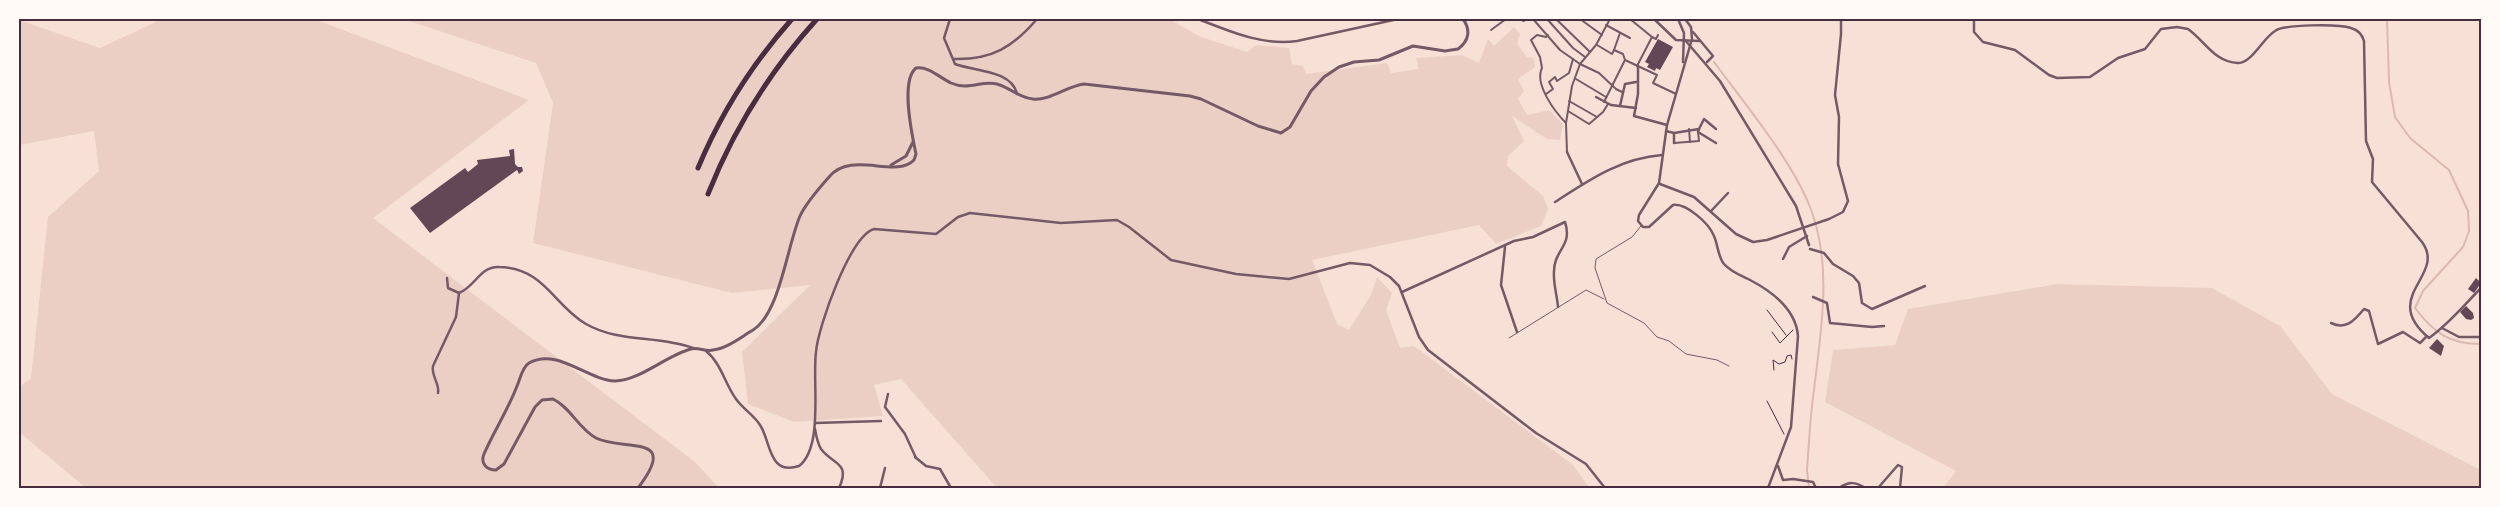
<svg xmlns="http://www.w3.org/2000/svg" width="2500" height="507" font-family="'Varela Round',sans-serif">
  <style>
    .green { fill: #ebcfc5 }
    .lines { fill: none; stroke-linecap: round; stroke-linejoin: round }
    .stream { stroke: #dcb8b0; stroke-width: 2 }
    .building { fill: #644757 }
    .path { stroke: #4a2c40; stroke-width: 1 }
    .service { stroke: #755966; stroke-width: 1 }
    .pedestrian { stroke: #755966; stroke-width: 2 }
    .minor { stroke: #755966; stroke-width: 2.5 }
    .tertiary { stroke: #755966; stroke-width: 3 }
    .motorway { stroke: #4a2c40; stroke-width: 5 }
    .neatline { fill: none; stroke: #4a2c40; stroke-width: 2 }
  </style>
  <rect width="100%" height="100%" fill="#f7e1d7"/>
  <!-- green -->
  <g class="green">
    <path d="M162,19H314L529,100L373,218L695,462L719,488H86L19,432V387L31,378L48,217L99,171L94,131L19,145V20L100,48Z"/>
    <path d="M403,19H1169L1201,37L1247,52L1256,45L1289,48L1292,64L1303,66L1306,74L1387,63L1391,73L1419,69L1416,58L1462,55L1479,63L1488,39L1494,46L1514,27L1520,34L1517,44L1527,57L1534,58L1535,67L1518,79L1524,91L1518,99L1527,115L1549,110L1563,124L1560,140L1547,139L1512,116L1524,141L1508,156L1507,166L1543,196L1548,209L1541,226L1496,244L1479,225L1312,260L1337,324L1349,330L1371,295L1377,277L1392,293L1386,310L1400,348L1414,346L1573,465L1588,486L1584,488H997L901,379L874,385L883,416L794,422L748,404L742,352L810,285L732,293L533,243L553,103L536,63Z"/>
    <path d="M2058,284L2212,288L2280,326L2332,394L2481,470V488H1943L1956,471L1825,402L1833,350L1895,345L1908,309Z"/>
  </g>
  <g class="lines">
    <!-- stream -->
    <g class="stream">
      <path d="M2387,19L2389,82L2395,117L2410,138L2449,170L2468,211L2469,231L2463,247L2423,291L2415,308C2434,333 2449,344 2481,344"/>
      <path d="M1714,62C1745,104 1791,159 1810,207C1833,266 1821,330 1814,390C1810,417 1809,443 1807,470L1809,488"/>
    </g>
  </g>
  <!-- building -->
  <g class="building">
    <path d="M1658,39L1673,47L1660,70L1656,68L1655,71L1647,67L1649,64L1645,62Z"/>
    <path d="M514,149L515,164L518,167H522L523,171L519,174L517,170L430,233L410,208L465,168L468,172L478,164L477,160L510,156L509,150Z"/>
    <path d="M2476,278L2481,283L2474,293L2468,289Z"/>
    <path d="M2466,306L2473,313L2474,318L2471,320L2466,319L2460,312Z"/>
    <path d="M2437,339L2444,346L2441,356L2429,348Z"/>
  </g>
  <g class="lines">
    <!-- path -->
    <g class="path">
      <path d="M1767,310L1786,335"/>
      <path d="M1772,332L1780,343L1793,330"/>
      <path d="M1774,370L1773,360L1779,364L1785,362L1787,356L1791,355L1792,359"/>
      <path d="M1767,401L1784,434"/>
    </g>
    <!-- service -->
    <g class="service">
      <path d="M1641,226L1632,237L1596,259L1595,268L1607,303L1644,323L1657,337L1669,341L1686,354L1717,360L1729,366"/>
      <path d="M1509,338L1586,290L1604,299"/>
    </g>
    <!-- pedestrian -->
    <g class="pedestrian">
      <path d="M1533,19L1560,50L1580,64L1599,73L1616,89L1622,92"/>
      <path d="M1547,19L1573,48L1585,57"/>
      <path d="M1556,19L1589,51"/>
      <path d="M1580,19L1602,35"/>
      <path d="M1630,19L1652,37"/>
      <path d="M1523,21L1529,19"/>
      <path d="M1606,25L1630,38"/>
      <path d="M1491,30L1506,19"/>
      <path d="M1548,35L1546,37L1537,35L1531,40L1540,57L1542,68C1534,84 1555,112 1566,123"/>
      <path d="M1597,45L1612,54L1614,50"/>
      <path d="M1614,50L1623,54L1625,60L1657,75L1653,83L1676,94"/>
      <path d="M1614,50L1620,33"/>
      <path d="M1637,66L1652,37L1656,39L1658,35"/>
      <path d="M1576,79L1606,97"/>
      <path d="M1546,94L1553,89L1549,82L1555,77L1557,81L1569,73L1573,59"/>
      <path d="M1569,101L1597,117"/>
      <path d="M1604,102L1625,60"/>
      <path d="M1568,111L1589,124L1603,112L1608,104"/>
      <path d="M1689,129L1690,142"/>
      <path d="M1674,143L1699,141L1698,132"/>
      <path d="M1567,152L1566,123L1572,86L1580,64L1596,45L1610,19"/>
    </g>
    <!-- minor -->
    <g class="minor">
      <path d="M950,19L944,38L955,64C973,71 1012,70 1017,94"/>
      <path d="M1198,19C1229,31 1262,46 1297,41L1398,19"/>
      <path d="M1654,19L1676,40L1700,41"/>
      <path d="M1678,19L1684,33L1683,62"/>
      <path d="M1685,19L1691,27L1692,39L1667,125L1659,183L1639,215L1638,221L1643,227H1649L1673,205C1686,203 1709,223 1714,236C1718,245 1718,257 1724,264C1731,272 1742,276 1750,280C1773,292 1796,310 1798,336L1791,427L1768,488"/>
      <path d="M1974,19V32L1983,42L2015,50L2049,75L2057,78L2090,77L2118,58L2145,49L2161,29L2177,27L2188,29C2205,41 2214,62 2238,63C2251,64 2263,38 2275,31C2285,24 2339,24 2351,28C2358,30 2362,34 2364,41L2366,141L2373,159L2372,182L2422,242C2447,276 2379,296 2429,338C2449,324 2464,305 2481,288"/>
      <path d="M1693,32L1713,56L1707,62"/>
      <path d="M1685,40L1720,81L1796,206L1809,245"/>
      <path d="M954,59C992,60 1013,47 1037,19"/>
      <path d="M1638,66V94L1634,116L1667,125"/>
      <path d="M1596,97L1611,105L1636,108"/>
      <path d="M1620,106L1625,84L1636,82"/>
      <path d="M1699,129L1704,119L1716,129"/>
      <path d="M1666,131L1674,133L1699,129L1698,132L1716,143"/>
      <path d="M1674,143V133"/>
      <path d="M1567,152L1582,184"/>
      <path d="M1660,184L1694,197L1736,234L1753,242L1767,240L1829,219L1843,212L1848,201L1838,164L1839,117L1835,95L1841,34V19"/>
      <path d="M1555,202C1589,180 1621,158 1662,155"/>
      <path d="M1711,211L1728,193"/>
      <path d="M1505,247L1501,285L1517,332"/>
      <path d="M1810,249L1824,253L1833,264L1853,276L1859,283L1862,303L1872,309L1925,286"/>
      <path d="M1783,259L1789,247L1807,236"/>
      <path d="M447,278L448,288L459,293C475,287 480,266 499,267C545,268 554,306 586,324C619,343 658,335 693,348"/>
      <path d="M1402,292L1514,241L1533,237L1565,222C1573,246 1554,250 1554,271C1553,283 1557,295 1558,307"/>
      <path d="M1813,297L1827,303L1830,323L1872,327L1884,326"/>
      <path d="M2331,323C2346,330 2354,321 2364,309L2369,311L2378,344L2403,332L2420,343L2427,336"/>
      <path d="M2442,328L2459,337H2481"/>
      <path d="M706,351C721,363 725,384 736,399C743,409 754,415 760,425C771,441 768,476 799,466C824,447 812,381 816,352C818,327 850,236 874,229L936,234L958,217L970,213L1061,223L1117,220L1129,227L1171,260L1236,274L1289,279L1350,263L1370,265L1390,277L1399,286L1419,337L1428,350L1536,433L1586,464L1605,488"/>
      <path d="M438,393C440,384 431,376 433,366L456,317L459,293"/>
      <path d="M888,394L885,407L905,434L916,458"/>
      <path d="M815,423L881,421"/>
      <path d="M815,429C816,435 818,444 821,449C833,465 851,462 839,488"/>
      <path d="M915,457L926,466L940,469L951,488"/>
      <path d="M1778,466L1783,480L1793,479L1813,482L1816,488"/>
      <path d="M880,488L885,468"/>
      <path d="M1839,488C1850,481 1855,482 1866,488"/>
      <path d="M1878,488L1898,465L1902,467L1900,488"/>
    </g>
    <!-- tertiary -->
    <g class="tertiary">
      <path d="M891,165L906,156L913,142"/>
      <path d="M638,488C681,432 623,452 596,438C579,429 570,407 553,399L542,400L535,407L504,464L496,470C487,470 480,464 484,454C494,431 508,410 517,386C520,380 522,367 529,363C557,347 587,380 615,381C639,381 667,355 691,349C698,347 706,352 713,350C728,348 741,337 753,330C780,313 787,246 800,216C805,205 821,186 829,177C851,150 896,179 914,160L916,154C912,135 900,81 916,68C929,66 940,78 951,83C969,91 981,80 997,84C1009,87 1019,98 1033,99C1049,101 1067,86 1084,84L1190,96L1201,99L1258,126L1281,133L1290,127L1311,91L1324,77L1339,67L1354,62L1379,60L1413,46L1445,51L1458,49C1469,41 1471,30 1463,19"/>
    </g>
    <!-- motorway -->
    <g class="motorway">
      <path d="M698,168C721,113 752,64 792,19"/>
      <path d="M708,194C734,128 770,71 817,19"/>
    </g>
  </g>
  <!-- border -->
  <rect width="2500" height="507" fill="none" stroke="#fffaf5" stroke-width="40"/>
  <rect x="20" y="20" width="2460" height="467" class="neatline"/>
</svg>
